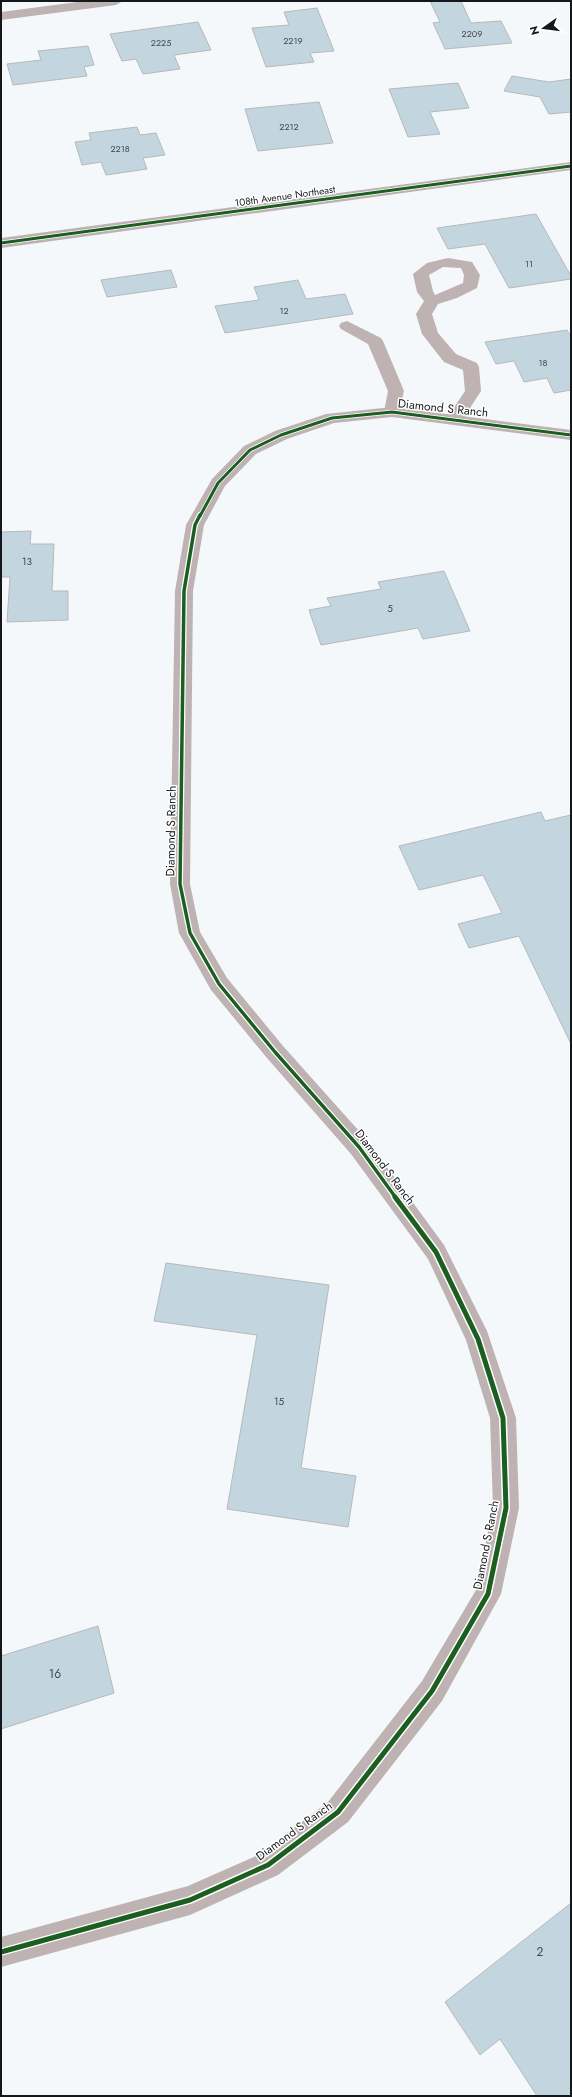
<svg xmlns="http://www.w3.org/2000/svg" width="572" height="2097" font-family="Jost,sans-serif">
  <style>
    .building { fill: #c3d6e0; stroke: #b6b9bb }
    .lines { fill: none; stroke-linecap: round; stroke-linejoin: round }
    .service { fill: #beb2b2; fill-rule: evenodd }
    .minor { fill: #beb2b2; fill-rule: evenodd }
    .secondary { fill: #bdb1b1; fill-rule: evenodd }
    .cycleway-far2-casing { stroke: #fff; stroke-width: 4.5 }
    .cycleway-far1-casing { stroke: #fff; stroke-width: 6 }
    .cycleway-casing { stroke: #fff; stroke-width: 8 }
    .cycleway-far2 { stroke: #1b5e20; stroke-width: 3 }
    .cycleway-far1 { stroke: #1b5e20; stroke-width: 3.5 }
    .cycleway { stroke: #1b5e20; stroke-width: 5 }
    .labels { text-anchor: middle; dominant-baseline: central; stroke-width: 3; stroke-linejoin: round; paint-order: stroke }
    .far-number-label { font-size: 9px; fill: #40484c }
    .far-street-label { font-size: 10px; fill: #15181a; stroke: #fff }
    .number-label { font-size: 10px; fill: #40484c }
    .street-label { font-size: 12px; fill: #15181a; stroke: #fff }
    .near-number-label { font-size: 12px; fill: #40484c }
  </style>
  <rect width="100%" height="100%" fill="#f4f8fa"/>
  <!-- building -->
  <g class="building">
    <path d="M430,1H461L471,23L501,21L512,43L445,49L433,23L440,22Z"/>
    <path d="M317,8L334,51L310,53L314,62L266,67L252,28L289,25L284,12Z"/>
    <path d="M198,22L211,50L174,55L180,69L143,74L136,59L122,61L110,34Z"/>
    <path d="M88,46L94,65L84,67L87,76L13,85L7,64L41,60L38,51Z"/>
    <path d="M512,76L549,82L571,79V112L549,114L540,97L504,91Z"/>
    <path d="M458,83L469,108L430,112L440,134L408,137L389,89Z"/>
    <path d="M319,102L333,143L258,151L245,109Z"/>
    <path d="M137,127L140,135L156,133L165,155L143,158L147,169L106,175L101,162L82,165L75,142L91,140L89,133Z"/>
    <path d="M536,214L571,276V279L509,288L485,244L448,249L437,228Z"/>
    <path d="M171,270L177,287L107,297L101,280Z"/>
    <path d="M298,280L306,299L345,294L353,314L225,333L215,306L259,300L254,287Z"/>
    <path d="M567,330L571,337V390L554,393L547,378L524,382L514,361L496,364L485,342Z"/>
    <path d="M31,531L30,544H54L52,591H68V620L7,622L10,577H1V532Z"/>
    <path d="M444,571L470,631L423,639L418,628L321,645L309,610L331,606L327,598L381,589L378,582Z"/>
    <path d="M541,812L545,821L571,815V1044L519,936L469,948L458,924L502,913L483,875L419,890L399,846Z"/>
    <path d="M166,1263L329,1285L301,1468L356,1476L348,1527L227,1509L257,1335L154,1321Z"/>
    <path d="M98,1626L114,1693L1,1729V1656Z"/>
    <path d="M571,1903V2096H537L500,2039L480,2055L445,2002Z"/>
  </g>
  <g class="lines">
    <!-- service -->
    <g class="service">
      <path d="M448,258L472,262L480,275L477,288L457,298L438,304L432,314L438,333L456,354L477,363L479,367L481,391L461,422L455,423L449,422L447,418L465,391L463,370L444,362L422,334L416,314L424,301L417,292L413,274L427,263ZM443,267L461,268L464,275L463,283L435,295L433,291L429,275Z"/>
      <path d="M347,321L381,338L383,341L404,391L398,416L392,417L386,416L384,412L388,391L368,344L341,329L339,326L341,323Z"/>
    </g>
    <!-- minor -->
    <g class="minor">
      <path d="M85,1H123L116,5L1,20V12Z"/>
      <path d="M392,407L571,430V440L392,417L334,423L287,439L256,454L225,486L204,525L193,591L190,884L200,932L227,978L283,1046L367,1140L444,1245L487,1331L516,1418L519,1508L501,1594L442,1701L348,1822L278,1875L190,1915L1,1967V1937L188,1886L258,1855L328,1802L422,1681L476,1590L493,1508L490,1418L466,1340L428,1259L351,1154L267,1058L211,990L179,933L170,884L175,591L186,525L212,479L244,446L275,431L326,414Z"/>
    </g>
    <!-- secondary -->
    <path class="secondary" d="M571,162V170L1,248V238Z"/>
    <defs>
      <g id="cycleway-far2">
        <path d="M1,243L571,166"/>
        <path d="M200,516L218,483L250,450L281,435L332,418L392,412L571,435"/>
      </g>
      <path id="cycleway-far1" d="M200,515L195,525L184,591L180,884L190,933L219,984L275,1052L359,1147L396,1198"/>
      <path id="cycleway" d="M1,1952L190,1900L268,1865L338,1812L432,1691L488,1594L506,1508L503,1418L478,1339L436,1252L395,1197"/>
    </defs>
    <!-- cycleway-far2 casing -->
    <use href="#cycleway-far2" class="cycleway-far2-casing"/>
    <!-- cycleway-far1 casing -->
    <use href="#cycleway-far1" class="cycleway-far1-casing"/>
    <!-- cycleway casing -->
    <use href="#cycleway" class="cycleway-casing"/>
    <!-- cycleway-far2 -->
    <use href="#cycleway-far2" class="cycleway-far2"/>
    <!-- cycleway-far1 -->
    <use href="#cycleway-far1" class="cycleway-far1"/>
    <!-- cycleway -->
    <use href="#cycleway" class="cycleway"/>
  </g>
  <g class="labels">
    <!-- far-number labels -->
    <g class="far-number-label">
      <text x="472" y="33">2209</text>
      <text x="293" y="40">2219</text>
      <text x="161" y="42">2225</text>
      <text x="289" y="126">2212</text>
      <text x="120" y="148">2218</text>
      <text x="529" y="263">11</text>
      <text x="284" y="310">12</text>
      <text x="543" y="362">18</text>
    </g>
    <!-- far-street labels -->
    <g class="far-street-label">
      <text transform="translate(285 196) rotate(-8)">108th Avenue Northeast</text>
    </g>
    <!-- number labels -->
    <g class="number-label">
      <text x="27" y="561">13</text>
      <text x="390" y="608">5</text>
      <text x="279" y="1401">15</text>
    </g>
    <!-- street labels -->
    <g class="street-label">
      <text transform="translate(443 408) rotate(6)">Diamond S Ranch</text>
      <text transform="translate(171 831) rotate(-89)">Diamond S Ranch</text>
      <text transform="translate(385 1167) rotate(53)">Diamond S Ranch</text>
      <text transform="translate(486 1545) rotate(-79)">Diamond S Ranch</text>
      <text transform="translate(294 1831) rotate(-36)">Diamond S Ranch</text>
    </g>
    <!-- near-number labels -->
    <g class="near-number-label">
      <text x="55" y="1674">16</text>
      <text x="540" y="1952">2</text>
    </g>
  </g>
  <!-- border -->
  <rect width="572" height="2097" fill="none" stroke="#15181a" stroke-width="4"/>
  <!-- north arrow -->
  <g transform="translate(544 28) rotate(256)" stroke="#ffffff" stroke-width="3" paint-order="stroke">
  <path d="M0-3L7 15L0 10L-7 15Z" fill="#15181a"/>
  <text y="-6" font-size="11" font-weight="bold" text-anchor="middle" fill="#15181a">N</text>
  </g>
</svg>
